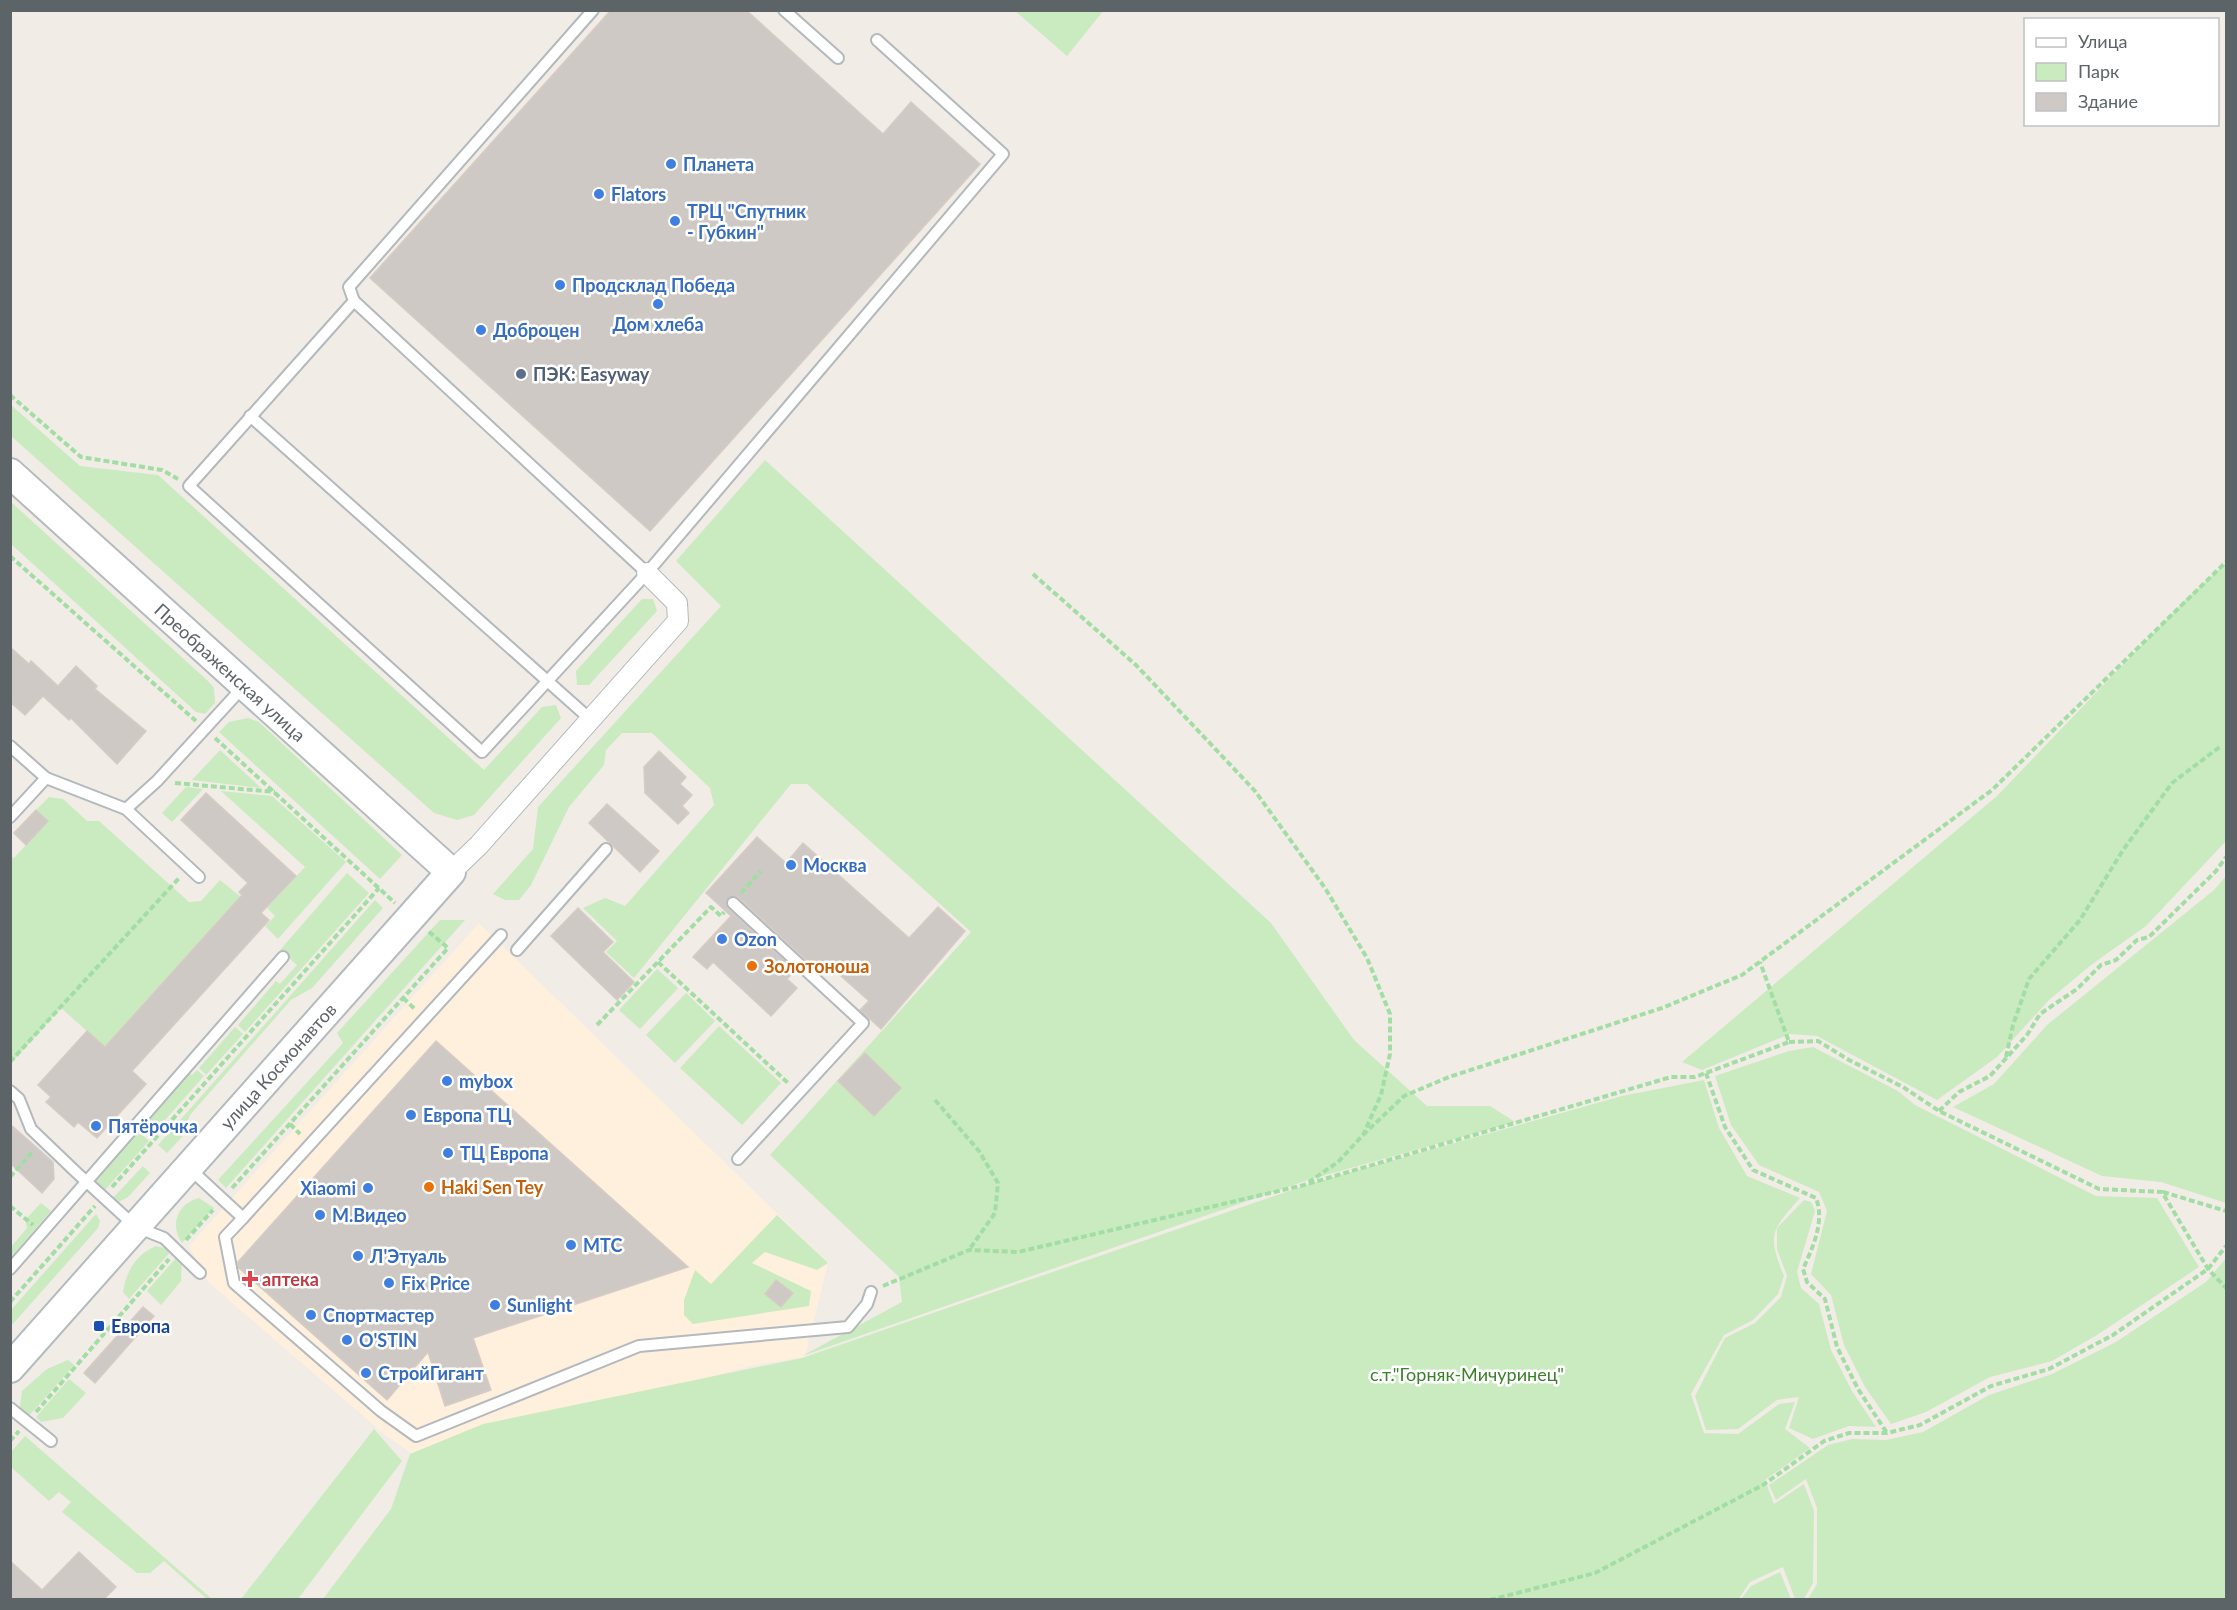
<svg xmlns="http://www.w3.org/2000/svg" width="2237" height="1610" font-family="Lato,sans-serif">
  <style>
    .commercial { fill: #ffefdd }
    .green { fill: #caebc0 }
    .building { fill: #cec9c5; stroke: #d7ccc3; stroke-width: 1.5 }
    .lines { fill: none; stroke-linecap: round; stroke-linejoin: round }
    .lane-casing { stroke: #b3b9bc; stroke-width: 14 }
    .street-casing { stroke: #b3b9bc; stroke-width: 22 }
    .secondary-casing { stroke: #b4bbbf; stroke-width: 32 }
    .path { stroke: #a2dea4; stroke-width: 4; stroke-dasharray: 6 3; stroke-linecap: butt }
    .lane { stroke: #fff; stroke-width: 10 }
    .street { stroke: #fff; stroke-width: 20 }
    .secondary { stroke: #fff; stroke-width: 28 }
    .shop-dot { fill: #3f7fe0; stroke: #fff; stroke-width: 2 }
    .service-dot { fill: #5c6f8a; stroke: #fff; stroke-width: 2 }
    .food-dot { fill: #e8710a; stroke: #fff; stroke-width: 2 }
    .health-dot { fill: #e0444e; stroke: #fff; stroke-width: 2 }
    .transit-dot { fill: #1a4fb4; stroke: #fff; stroke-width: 2 }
    .labels { text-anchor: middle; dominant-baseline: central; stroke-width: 5; stroke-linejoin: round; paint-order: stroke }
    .shop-label { font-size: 18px; font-weight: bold; fill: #366cbe; stroke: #fff; text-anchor: start }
    .service-label { font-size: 18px; font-weight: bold; fill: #4e5e75; stroke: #fff; text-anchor: start }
    .street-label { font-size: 18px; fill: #5d6468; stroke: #fff }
    .food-label { font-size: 18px; font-weight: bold; fill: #c56008; stroke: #fff; text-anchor: start }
    .health-label { font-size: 18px; font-weight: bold; fill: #be3a42; stroke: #fff; text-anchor: start }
    .transit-label { font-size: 18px; font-weight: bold; fill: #164399; stroke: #fff; text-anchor: start }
    .park-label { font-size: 18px; fill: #3b812a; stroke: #fff }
  </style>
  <rect width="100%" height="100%" fill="#f1ece6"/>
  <!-- commercial -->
  <path class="commercial" d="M479,923L828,1263L805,1357L755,1365L412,1454L385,1435L209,1283L189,1246Z"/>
  <!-- green -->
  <g class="green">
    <path d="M1104,10L1067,56L1015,11V10Z"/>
    <path d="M11,405L80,466L158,475L484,770L542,707L556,705L561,718L474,815L457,820L434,813L11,436Z"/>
    <path d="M765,460L1271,923L1354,1040L1427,1106H1490L1515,1122L1308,1180L802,1356L902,1302L899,1277L770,1155L971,932L807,784H791L634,978L606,952L617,941L583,908L605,898L625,906L714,805L710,788L652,733H622L606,750L604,765L569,807L531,885L519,900H505L493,894L533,849L538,807L721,606L676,561Z"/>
    <path d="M11,502L209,682L214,688L215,703L205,714L196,712L11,544Z"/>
    <path d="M2226,563V841L2146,926L2091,965L2049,1000L1997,1057L1937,1100L1817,1036L1790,1034L1702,1070L1682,1062L1997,796L2184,601Z"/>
    <path d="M642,599H653L657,611L589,685H577L576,671Z"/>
    <path d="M248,718L259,722L402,855L380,879L219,732L229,722Z"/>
    <path d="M220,750L261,788L192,780Z"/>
    <path d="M186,787L203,789L172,822L162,813Z"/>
    <path d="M221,791L272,796L346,862L278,939L265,926L275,916L267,908L305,867Z"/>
    <path d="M49,797L63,799L87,821H99L189,902L201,901L220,880L241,897L105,1047L61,1008L11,1063V856L14,858L48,821L36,810Z"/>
    <path d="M347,873L369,893L245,1032L238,1025L276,981L280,984L297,965L280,950Z"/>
    <path d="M2226,876V1203L2161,1182L2102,1176L1953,1107L1994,1084L2047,1025L2214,890Z"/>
    <path d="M375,900L383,908L312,988L291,1000L190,1115L182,1137L167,1153L158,1145Z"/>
    <path d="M440,920H465L226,1188L218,1180L343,1043L337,1033Z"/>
    <path d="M657,969L678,988L640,1029L619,1010Z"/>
    <path d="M686,993L715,1021L675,1063L646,1035Z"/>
    <path d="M719,1026L781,1083L742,1125L680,1068Z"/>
    <path d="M235,1027L243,1034L206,1075L199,1068Z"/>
    <path d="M1813,1047L1898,1091L1915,1105L2096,1196L2157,1198L2199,1267L2097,1335L2052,1361L1990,1377L1926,1412L1891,1424L1865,1387L1844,1345L1831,1295L1811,1274L1827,1211L1819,1192L1759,1165L1731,1125L1715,1076L1789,1051Z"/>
    <path d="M197,1070L204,1076L157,1129L146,1120L188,1072L192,1075Z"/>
    <path d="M1704,1080L1719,1128L1747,1176L1800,1198C1771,1231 1767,1234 1784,1276L1778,1294L1753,1320L1724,1335L1691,1394L1704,1433L1738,1434L1779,1404L1795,1402L1785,1429L1810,1448L1765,1480L1774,1504L1804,1484L1814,1511L1813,1583L1804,1599H1795L1783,1567L1750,1582L1738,1600L323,1599L391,1509L410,1454L483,1424L802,1358L1309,1184L1622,1096Z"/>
    <path d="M137,1130L149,1141L104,1191L96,1181L98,1174Z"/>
    <path d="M143,1166L150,1173L128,1197L117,1203L111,1200Z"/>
    <path d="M199,1198L214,1208L182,1243C169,1225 178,1203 199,1198Z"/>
    <path d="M1804,1200L1811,1202L1815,1211L1797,1272L1801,1288L1819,1304L1831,1350L1852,1391L1876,1427L1849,1426L1813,1439L1789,1428L1799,1397L1777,1400L1738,1429L1706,1430L1695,1396L1725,1338L1755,1323L1781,1297L1787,1276L1777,1249V1228Z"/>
    <path d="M41,1203L51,1211L11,1257V1247L27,1228L25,1220Z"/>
    <path d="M96,1214L100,1221L98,1228L11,1326V1310Z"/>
    <path d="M777,1215L828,1263L817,1270L765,1252L752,1263L811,1291L809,1306L693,1324L684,1315V1300L695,1270L711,1284Z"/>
    <path d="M156,1246L172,1250L129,1299L123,1292C126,1272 136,1254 156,1246Z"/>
    <path d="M177,1257L182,1261L181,1281L161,1305L147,1291Z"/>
    <path d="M2226,1258V1599H1808L1817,1584V1508L1806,1479L1776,1500L1769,1485L1828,1445L1852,1439L1886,1440L1923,1432L1989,1395L2052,1374L2116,1342L2206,1282Z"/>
    <path d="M68,1360L74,1365L27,1418L20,1407L22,1391L47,1369Z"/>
    <path d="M69,1379L86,1393L63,1418L41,1422L36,1417Z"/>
    <path d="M374,1429L402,1461L298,1599H241Z"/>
    <path d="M25,1436L212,1599H207L164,1561L150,1573H137L62,1512L71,1502L59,1492L49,1501L11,1467V1452Z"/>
    <path d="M1780,1572L1791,1599H1741L1751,1586Z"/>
  </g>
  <!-- building -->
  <g class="building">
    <path d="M611,10H746L883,134L911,102L980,164L650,531L370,278Z"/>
    <path d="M10,647L29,664L31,661L58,686L76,666L97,686L95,689L146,731L117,764L71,718L69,720L43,696L25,715L10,702Z"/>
    <path d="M659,751L686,777L680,784L692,795L682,806L689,813L678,824L645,793L644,767Z"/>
    <path d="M206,793L296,876L261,913L269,920L132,1071L146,1084L97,1138L78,1122L74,1127L46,1102L51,1097L38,1085L87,1031L105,1047L242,895L239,892L248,883L181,820Z"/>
    <path d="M607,804L659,851L640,872L589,823Z"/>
    <path d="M36,810L48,821L26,845L14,833Z"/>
    <path d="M757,837L786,863L803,843L909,938L938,907L965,931L881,1029L860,1010L869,1001L823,960L815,968L738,897L730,896L726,902L728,909L795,970L787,979L797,988L771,1016L713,962L707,969L693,957L731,916L706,893Z"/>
    <path d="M578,908L613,942L603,952L634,982L617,1000L551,936Z"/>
    <path d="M436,1041L688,1267L473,1338L491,1390L445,1406L428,1352L387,1400L239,1268L238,1262Z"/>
    <path d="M865,1053L901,1088L874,1116L838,1081Z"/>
    <path d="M10,1124L53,1162L54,1179L42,1193L10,1163Z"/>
    <path d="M776,1280L793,1293L781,1307L765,1294Z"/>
    <path d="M143,1307L154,1316L95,1383L84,1373Z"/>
    <path d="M79,1552L116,1587L104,1599H10V1561L42,1590Z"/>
  </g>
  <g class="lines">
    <defs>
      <g id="lane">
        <path d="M593,10L349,287L354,301L189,486L482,752L647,573L1003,154L877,40"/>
        <path d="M784,10L838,58"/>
        <path d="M354,301L647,573"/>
        <path d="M250,416L590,719"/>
        <path d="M10,746L46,778"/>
        <path d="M126,809L157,781L244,686"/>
        <path d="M10,817L46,778L126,809L199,877"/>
        <path d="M733,903L863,1023L738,1159"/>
        <path d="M517,950L606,849"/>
        <path d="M10,1091L19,1099L31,1129L77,1173L136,1227L164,1238L200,1273"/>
        <path d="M190,1169L243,1218L501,935"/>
        <path d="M243,1218L225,1237L234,1283L381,1411L416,1436L639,1346L848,1327L867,1304L871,1292"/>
        <path d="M10,1269L283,957"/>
        <path d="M10,1408L51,1441"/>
      </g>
      <path id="street" d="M451,872L479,845L678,621L677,603L647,573"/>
      <g id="secondary">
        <path id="s1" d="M10,473L451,872L10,1368"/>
      </g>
    </defs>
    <!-- lane casing -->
    <use href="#lane" class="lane-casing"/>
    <!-- street casing -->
    <use href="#street" class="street-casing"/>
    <!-- secondary casing -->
    <use href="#secondary" class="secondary-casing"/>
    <!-- path -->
    <g class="path">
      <path d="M10,395L81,457L162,470L178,479"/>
      <path d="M10,556L196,721"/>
      <path d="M1033,574L1136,665L1255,791L1325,888L1367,958L1390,1014V1054L1381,1095L1363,1135L1338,1162L1309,1182"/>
      <path d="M215,738L395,903"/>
      <path d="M175,783L275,792"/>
      <path d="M741,893L761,871"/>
      <path d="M658,962L789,1084"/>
      <path d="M403,998L416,1010"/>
      <path d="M597,1025L711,907L721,916L724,912"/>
      <path d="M1789,1042L1818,1041L1849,1060L1903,1087L1939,1111L2099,1189L2162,1192L2208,1269L2226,1288"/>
      <path d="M2006,1057L2013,1025L2029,979L2080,920L2123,850L2172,783L2221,746"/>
      <path d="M10,1062L180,877"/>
      <path d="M1706,1073L1725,1127L1753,1170L1816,1198C1825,1221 1813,1247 1803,1269L1807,1282L1825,1299L1837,1347L1858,1389L1887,1433"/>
      <path d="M935,1100L979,1151L998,1183L995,1213L969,1250"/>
      <path d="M1939,1111L1959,1092L1990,1076L2027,1035L2040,1014L2077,989L2101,965L2116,960L2137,940L2149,937L2216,871L2226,857"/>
      <path d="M290,1124L300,1134"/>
      <path d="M1363,1135L1404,1096L1449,1077L1662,1008L1742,975L1992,790L2226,562"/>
      <path d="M10,1177L34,1150"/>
      <path d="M112,1187L379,888"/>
      <path d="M232,1188L448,948L428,931"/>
      <path d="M2163,1192L2226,1211"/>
      <path d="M10,1206L33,1225"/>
      <path d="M186,1240L213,1210"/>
      <path d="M883,1286L969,1250L1018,1252L1304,1185L1671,1077H1695L1789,1042L1760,962"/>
      <path d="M10,1302L95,1206"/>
      <path d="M36,1412L169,1259"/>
      <path d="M10,1441L19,1431"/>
      <path d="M1490,1600L1595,1573L1763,1485L1824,1441L1849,1433H1887L1920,1425L1991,1386L2049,1369L2113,1335L2208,1269L2226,1246"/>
    </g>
    <!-- lane -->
    <use href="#lane" class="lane"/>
    <!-- street -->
    <use href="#street" class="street"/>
    <!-- secondary -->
    <use href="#secondary" class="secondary"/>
  </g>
  <!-- markers -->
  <g class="shop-dot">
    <circle cx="671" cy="164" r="6"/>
    <circle cx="599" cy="194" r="6"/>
    <circle cx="675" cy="221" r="6"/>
    <circle cx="560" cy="285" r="6"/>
    <circle cx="658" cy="304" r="6"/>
    <circle cx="481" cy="330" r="6"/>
    <circle cx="791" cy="865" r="6"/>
    <circle cx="722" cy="939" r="6"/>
    <circle cx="447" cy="1081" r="6"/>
    <circle cx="411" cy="1115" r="6"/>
    <circle cx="96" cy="1126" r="6"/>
    <circle cx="448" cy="1153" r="6"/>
    <circle cx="368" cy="1188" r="6"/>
    <circle cx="320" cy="1215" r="6"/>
    <circle cx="571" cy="1245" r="6"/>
    <circle cx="358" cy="1256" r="6"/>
    <circle cx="389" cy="1283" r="6"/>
    <circle cx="495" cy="1305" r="6"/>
    <circle cx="311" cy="1315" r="6"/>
    <circle cx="347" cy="1340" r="6"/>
    <circle cx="366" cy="1373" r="6"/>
  </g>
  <circle class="service-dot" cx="521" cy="374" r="6"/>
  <g class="food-dot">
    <circle cx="752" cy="966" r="6"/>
    <circle cx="429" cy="1187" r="6"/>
  </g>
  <path class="health-dot" d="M247 1270h6v6h6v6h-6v6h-6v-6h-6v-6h6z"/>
  <rect class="transit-dot" x="93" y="1320" width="12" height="12" rx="3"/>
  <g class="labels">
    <!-- shop labels -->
    <g class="shop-label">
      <text x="683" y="164">Планета</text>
      <text x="611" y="194">Flators</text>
      <text x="687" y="211">ТРЦ "Спутник<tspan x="687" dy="21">- Губкин"</tspan></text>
      <text x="572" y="285">Продсклад Победа</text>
      <text x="658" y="324" text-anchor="middle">Дом хлеба</text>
      <text x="493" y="330">Доброцен</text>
      <text x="803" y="865">Москва</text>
      <text x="734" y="939">Ozon</text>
      <text x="459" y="1081">mybox</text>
      <text x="423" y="1115">Европа ТЦ</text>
      <text x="108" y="1126">Пятёрочка</text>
      <text x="460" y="1153">ТЦ Европа</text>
      <text x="356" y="1188" text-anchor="end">Xiaomi</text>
      <text x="332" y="1215">М.Видео</text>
      <text x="583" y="1245">МТС</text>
      <text x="370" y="1256">Л'Этуаль</text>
      <text x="401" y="1283">Fix Price</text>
      <text x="507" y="1305">Sunlight</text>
      <text x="323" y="1315">Спортмастер</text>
      <text x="359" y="1340">O'STIN</text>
      <text x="378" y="1373">СтройГигант</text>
    </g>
    <!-- service labels -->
    <g class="service-label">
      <text x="533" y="374">ПЭК: Easyway</text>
    </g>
    <!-- street labels -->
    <g class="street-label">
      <text stroke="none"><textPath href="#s1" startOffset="297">Преображенская улица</textPath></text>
      <text transform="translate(278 1066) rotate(-48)">улица Космонавтов</text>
    </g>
    <!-- food labels -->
    <g class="food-label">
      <text x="764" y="966">Золотоноша</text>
      <text x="441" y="1187">Haki Sen Tey</text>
    </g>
    <!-- health labels -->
    <g class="health-label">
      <text x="262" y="1279">аптека</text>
    </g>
    <!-- transit labels -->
    <g class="transit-label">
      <text x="111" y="1326">Европа</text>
    </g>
    <!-- park labels -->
    <g class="park-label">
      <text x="1467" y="1374">с.т."Горняк-Мичуринец"</text>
    </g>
  </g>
  <!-- border -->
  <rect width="2237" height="1610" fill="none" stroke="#5d6468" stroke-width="24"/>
  <!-- legend -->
  <rect x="2024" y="18" width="195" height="108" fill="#ffffff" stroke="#bec1c3" stroke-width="1.5"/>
  <rect x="2036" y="38" width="30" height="9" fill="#ffffff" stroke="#bec1c3" stroke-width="1.5"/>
  <text x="2078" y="48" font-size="18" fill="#5d6468">Улица</text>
  <rect x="2036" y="63" width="30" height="18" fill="#caebc0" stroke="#bec1c3" stroke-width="1.5"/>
  <text x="2078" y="78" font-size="18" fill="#5d6468">Парк</text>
  <rect x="2036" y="93" width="30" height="18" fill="#cec9c5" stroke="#bec1c3" stroke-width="1.5"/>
  <text x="2078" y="108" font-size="18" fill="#5d6468">Здание</text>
</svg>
